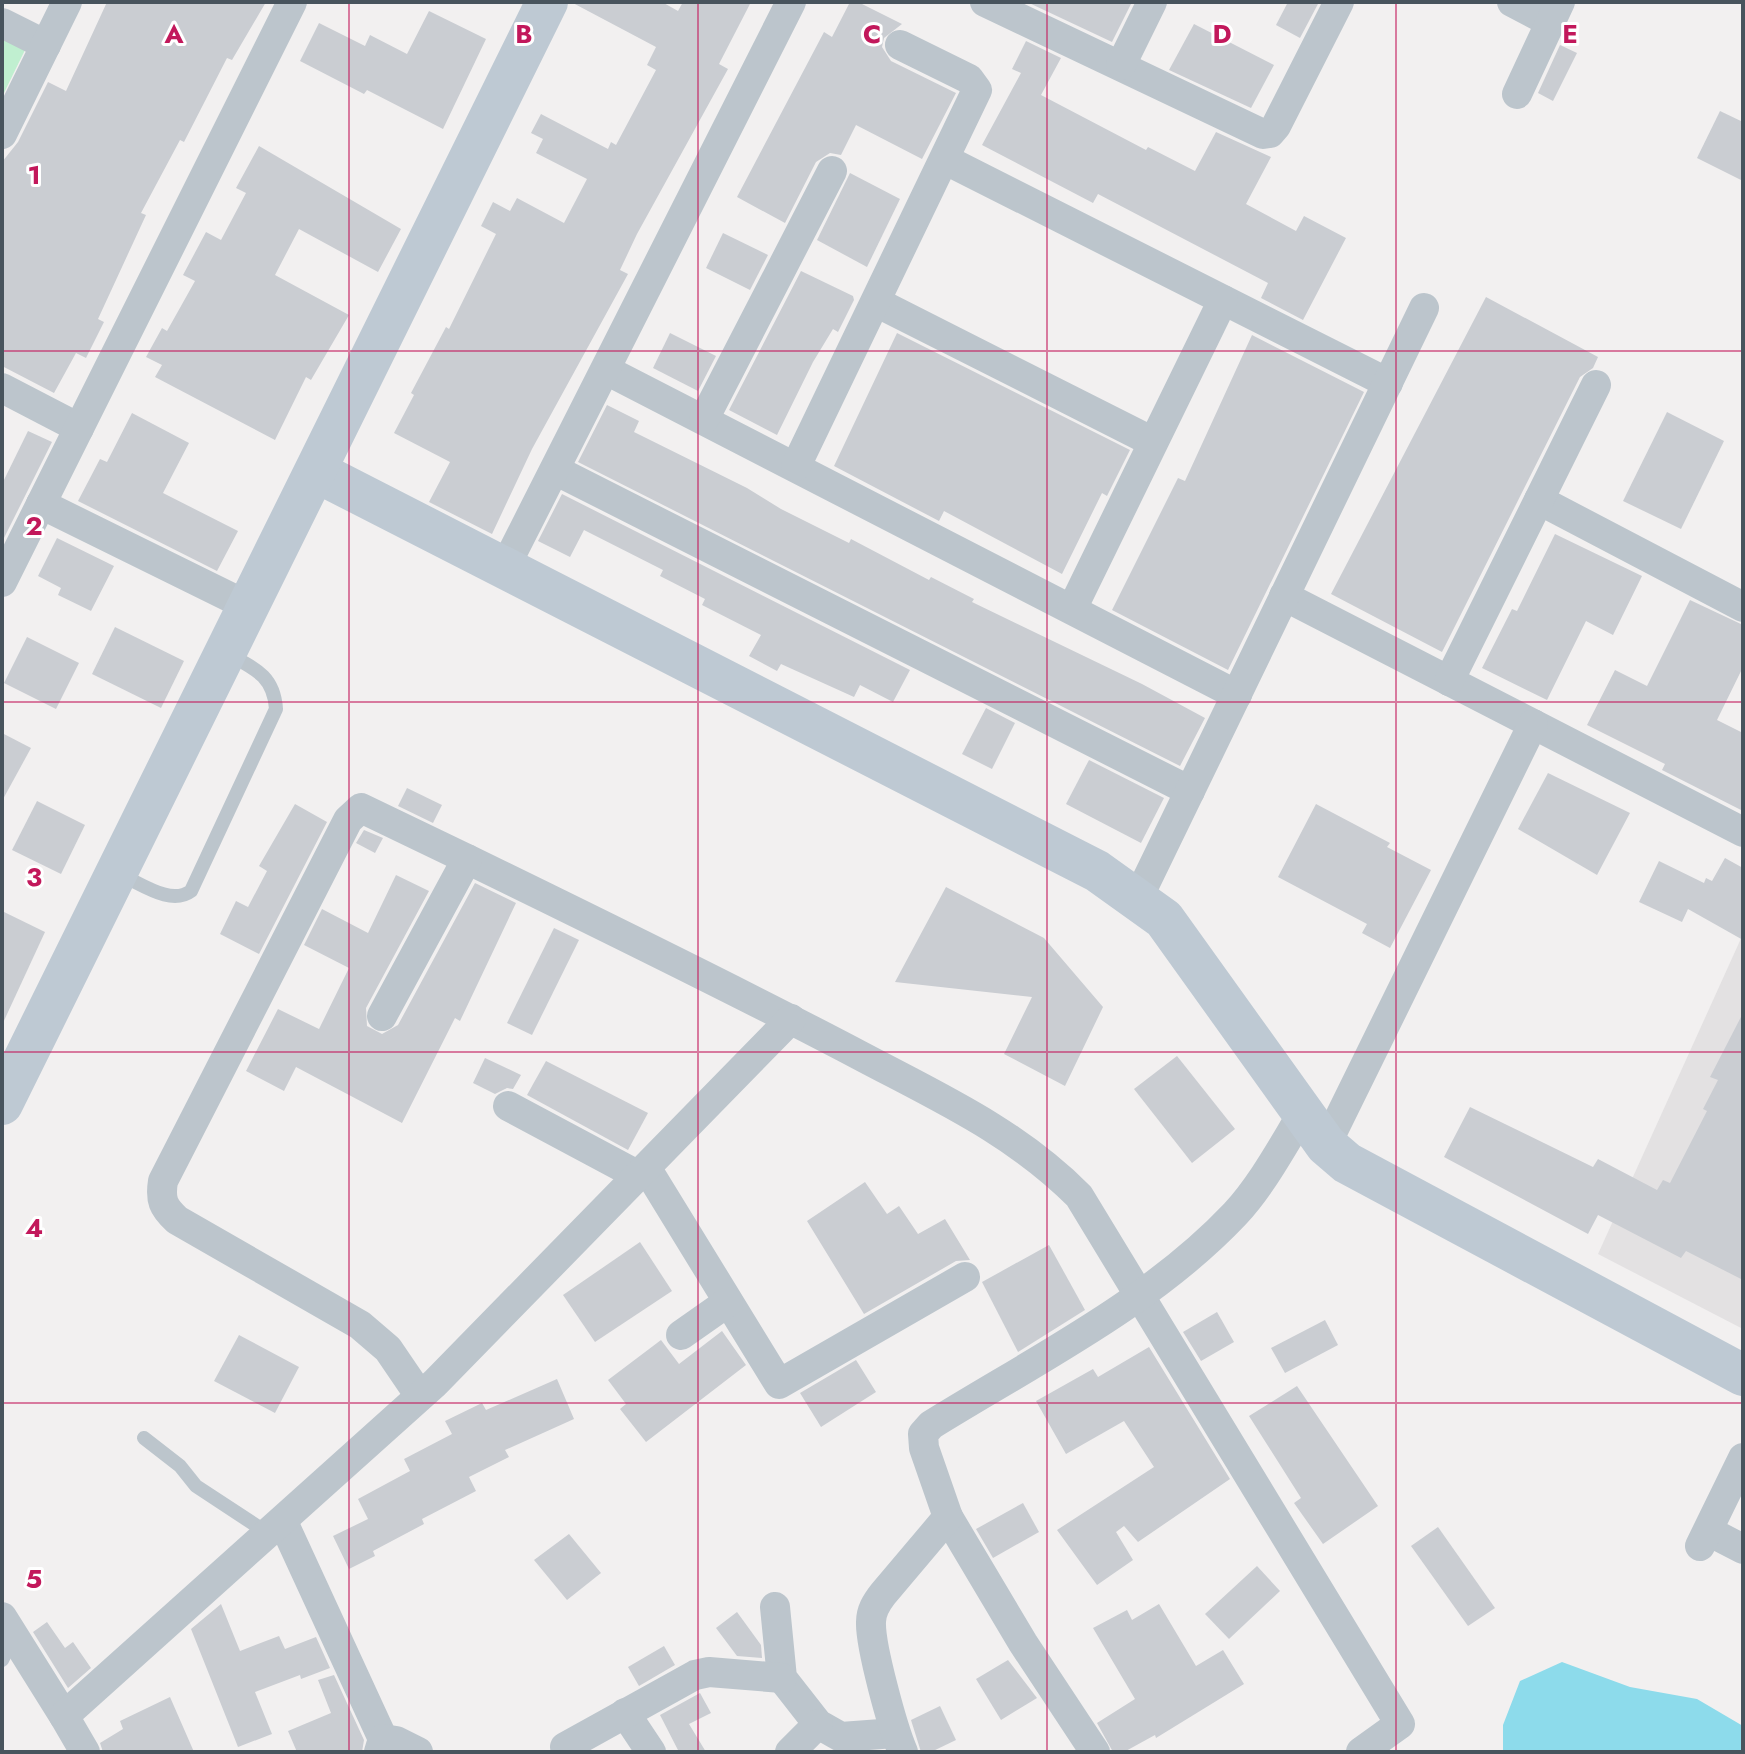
<svg xmlns="http://www.w3.org/2000/svg" width="1745" height="1754" font-family="Jost,sans-serif">
  <style>
    .education { fill: #e3e1e2 }
    .green { fill: #c0efd0 }
    .water { fill: #8ddbeb }
    .building { fill: #cacdd2 }
    .lines { fill: none; stroke-linecap: round; stroke-linejoin: round }
    .lane { stroke: #bcc5cc; stroke-width: 14 }
    .street { stroke: #bcc5cc; stroke-width: 30 }
    .secondary { stroke: #bec9d3; stroke-width: 42 }
    .grid { fill: none; stroke: #c2185b; stroke-width: 2; stroke-opacity: 0.55 }
    .grid-label { font-size: 26px; text-anchor: middle; font-weight: bold; fill: #c2185b; stroke: #fff; stroke-width: 6; stroke-linejoin: round; paint-order: stroke }
  </style>
  <rect width="100%" height="100%" fill="#f2f0f0"/>
  <!-- education -->
  <path class="education" d="M1743,934V1329L1598,1254Z"/>
  <!-- green -->
  <path class="green" d="M2,39L25,50L2,97Z"/>
  <!-- water -->
  <path class="water" d="M1562,1662L1630,1687L1697,1699L1743,1726V1752H1503V1725L1520,1681Z"/>
  <!-- building -->
  <g class="building">
    <path d="M107,2H266L232,60L227,58L184,142L180,140L141,213L146,215L98,319L104,322L86,358L76,353L54,393L2,366V162L18,142L48,82L66,91Z"/>
    <path d="M571,2H662L678,11L683,2H751L719,64L728,69L637,234L620,270L628,274L532,449L492,534L429,502L450,462L394,433L414,395L411,393L446,327L449,329L496,234L481,226L493,202L510,211L517,198L564,223L587,179L536,153L543,139L531,133L541,114L608,149L611,142L616,145L656,70L647,65L656,47Z"/>
    <path d="M850,2H858L902,24L884,38L882,47L891,61L956,93L922,159L856,125L841,155L830,153L816,162L785,223L737,197L824,32L832,37Z"/>
    <path d="M1027,2H1132L1112,42Z"/>
    <path d="M1288,2H1319L1300,38L1276,25Z"/>
    <path d="M429,11L486,39L443,129L367,90L364,94L300,61L319,23L365,46L370,35L407,54Z"/>
    <path d="M1194,24L1274,65L1251,108L1169,70Z"/>
    <path d="M1026,41L1061,58L1041,95L1146,150L1148,147L1195,171L1216,132L1271,157L1246,204L1296,231L1304,216L1346,238L1303,320L1261,298L1268,283L1098,194L1093,203L982,145L1021,73L1012,69Z"/>
    <path d="M1560,45L1577,53L1553,101L1538,93Z"/>
    <path d="M1720,111L1743,122V181L1697,158Z"/>
    <path d="M259,146L401,229L378,272L299,229L275,275L349,315L311,380L306,377L275,440L155,377L162,365L146,357L162,328L167,331L195,281L183,275L206,232L221,240L246,193L236,188Z"/>
    <path d="M850,173L900,199L867,267L817,240Z"/>
    <path d="M723,233L768,255L750,290L706,268Z"/>
    <path d="M801,271L853,296L854,300L838,332L833,329L813,362L777,435L729,410Z"/>
    <path d="M1486,297L1598,357L1593,368L1580,377L1442,652L1331,594Z"/>
    <path d="M670,333L716,356L698,391L653,368Z"/>
    <path d="M897,333L1130,450L1107,496L1102,493L1062,574L944,511L939,521L834,466Z"/>
    <path d="M1252,335L1364,392L1228,670L1112,610L1178,478L1185,481Z"/>
    <path d="M607,405L639,421L634,432L747,488L781,509L849,543L851,539L929,580L931,577L974,599L972,602L1142,684L1205,718L1180,766L578,462Z"/>
    <path d="M1667,412L1724,441L1681,529L1623,501Z"/>
    <path d="M132,413L189,443L163,493L238,531L217,571L78,501L100,459L107,462Z"/>
    <path d="M28,431L52,442L2,542V484Z"/>
    <path d="M562,494L910,670L893,702L860,685L854,697L781,664L777,671L749,656L761,635L702,605L705,599L660,576L663,570L584,530L570,557L538,541Z"/>
    <path d="M1555,534L1642,576L1613,635L1586,621L1547,700L1482,668L1512,609L1517,611Z"/>
    <path d="M57,538L114,566L91,611L58,595L61,588L38,576Z"/>
    <path d="M1690,600L1743,625V667L1717,720L1743,733V811L1662,770L1665,764L1587,725L1615,670L1647,686Z"/>
    <path d="M115,627L184,661L161,708L92,674Z"/>
    <path d="M27,637L79,663L56,709L4,683Z"/>
    <path d="M986,708L1015,723L992,769L962,754Z"/>
    <path d="M2,733L31,748L2,801Z"/>
    <path d="M1089,760L1164,798L1141,843L1066,804Z"/>
    <path d="M1548,773L1630,813L1597,875L1518,829Z"/>
    <path d="M407,788L442,805L433,823L398,806Z"/>
    <path d="M37,801L85,825L61,874L12,850Z"/>
    <path d="M295,804L327,822L259,954L220,934L236,901L248,907L267,871L259,866Z"/>
    <path d="M1316,804L1390,843L1387,847L1431,870L1390,948L1362,933L1367,924L1278,877Z"/>
    <path d="M364,830L383,838L375,853L356,843Z"/>
    <path d="M1725,858L1743,868V940L1688,909L1682,922L1639,902L1659,861L1704,883L1706,878L1712,881Z"/>
    <path d="M396,875L429,891L366,1008L367,1026L382,1034L398,1025L475,883L516,903L460,1021L455,1018L402,1123L296,1067L284,1091L246,1071L278,1009L319,1029L349,968L304,945L322,909L368,933Z"/>
    <path d="M946,887L1044,938L1103,1007L1065,1086L1004,1054L1032,997L895,982Z"/>
    <path d="M2,911L45,932L2,1025Z"/>
    <path d="M554,928L579,940L532,1035L507,1023Z"/>
    <path d="M1743,1013V1280L1686,1251L1681,1258L1598,1215L1588,1234L1444,1157L1470,1107L1593,1167L1598,1159L1657,1190L1663,1180L1670,1183L1707,1111L1703,1109L1718,1080L1710,1077Z"/>
    <path d="M1177,1056L1235,1129L1192,1163L1134,1089Z"/>
    <path d="M485,1058L521,1075L513,1089L507,1088L495,1094L473,1083Z"/>
    <path d="M546,1061L648,1113L628,1150L527,1095Z"/>
    <path d="M865,1182L887,1214L899,1206L918,1234L945,1219L970,1260L956,1261L864,1314L807,1221Z"/>
    <path d="M640,1242L672,1291L595,1342L563,1295Z"/>
    <path d="M1049,1245L1085,1310L1018,1352L982,1282Z"/>
    <path d="M1217,1312L1234,1342L1201,1361L1183,1332Z"/>
    <path d="M1325,1320L1338,1345L1285,1373L1271,1348Z"/>
    <path d="M722,1331L746,1365L646,1442L620,1409L626,1404L608,1380L661,1340L679,1364Z"/>
    <path d="M239,1335L299,1367L275,1413L214,1381Z"/>
    <path d="M1149,1347L1230,1479L1138,1542L1124,1526L1116,1532L1133,1560L1097,1585L1057,1530L1154,1467L1124,1421L1066,1454L1036,1401L1093,1369L1098,1377Z"/>
    <path d="M856,1360L876,1392L821,1427L800,1393Z"/>
    <path d="M557,1379L574,1419L505,1450L509,1457L469,1477L476,1491L422,1519L424,1524L373,1551L375,1556L349,1569L333,1536L368,1519L358,1499L410,1471L404,1459L452,1434L445,1421L482,1403L486,1410Z"/>
    <path d="M1297,1386L1378,1506L1323,1544L1294,1503L1301,1498L1249,1416Z"/>
    <path d="M1023,1503L1039,1532L993,1558L976,1529Z"/>
    <path d="M1438,1527L1495,1608L1468,1626L1411,1546Z"/>
    <path d="M569,1534L601,1573L567,1600L534,1560Z"/>
    <path d="M1257,1566L1280,1591L1229,1639L1205,1614Z"/>
    <path d="M221,1604L240,1651L279,1636L285,1649L316,1637L330,1668L301,1679L300,1675L255,1692L272,1734L238,1747L191,1629Z"/>
    <path d="M1159,1604L1196,1666L1223,1650L1244,1684L1156,1738L1155,1735L1124,1752H1113L1097,1723L1135,1699L1093,1628L1127,1610L1132,1620Z"/>
    <path d="M737,1612L761,1645L762,1658L737,1656L716,1628Z"/>
    <path d="M47,1622L65,1648L73,1642L91,1668L68,1688L33,1632Z"/>
    <path d="M664,1646L675,1665L639,1686L628,1667Z"/>
    <path d="M1008,1660L1037,1698L1001,1720L976,1679Z"/>
    <path d="M334,1675L364,1740L362,1752H297L288,1731L331,1713L318,1680Z"/>
    <path d="M700,1693L711,1713L689,1724L706,1752H679L660,1715Z"/>
    <path d="M170,1697L194,1752H103L100,1743L123,1729L120,1721Z"/>
    <path d="M940,1706L956,1740L931,1752H921L911,1720Z"/>
  </g>
  <g class="lines">
    <!-- lane -->
    <g class="lane">
      <path d="M121,875C142,884 171,906 191,891L276,709C274,677 256,669 230,655"/>
      <path d="M144,1438L180,1466L196,1486L269,1534"/>
      <path d="M2,1660L14,1636"/>
    </g>
    <!-- street -->
    <g class="street">
      <path d="M985,2L1263,134L1270,133L1276,126L1339,2"/>
      <path d="M1512,2L1550,22"/>
      <path d="M2,23L46,45"/>
      <path d="M1121,65L1152,2"/>
      <path d="M1517,94L1560,2"/>
      <path d="M2,134L67,2"/>
      <path d="M946,160L1388,383"/>
      <path d="M876,302L1153,442"/>
      <path d="M606,370L1237,695"/>
      <path d="M2,388L79,428"/>
      <path d="M704,419L832,171"/>
      <path d="M796,466L977,90L969,79L900,45"/>
      <path d="M555,470L1190,791"/>
      <path d="M1539,500L1743,607"/>
      <path d="M41,504L250,607"/>
      <path d="M504,569L791,2"/>
      <path d="M2,582L292,2"/>
      <path d="M1284,596L1743,832"/>
      <path d="M1072,609L1223,300"/>
      <path d="M1449,681L1596,385"/>
      <path d="M467,859C598,923 730,987 859,1055C940,1098 1014,1131 1079,1196L1400,1724L1361,1752"/>
      <path d="M1138,898L1424,308"/>
      <path d="M382,1016L467,859L361,808L348,820L163,1181C160,1200 163,1207 177,1220L360,1325L388,1349L420,1396"/>
      <path d="M508,1106L639,1176"/>
      <path d="M1326,1145L1533,724"/>
      <path d="M647,1169L779,1384L965,1277"/>
      <path d="M681,1335L728,1302"/>
      <path d="M948,1517L1023,1643L1095,1752"/>
      <path d="M283,1522L383,1739L379,1752"/>
      <path d="M1708,1531L1743,1549"/>
      <path d="M1700,1546L1743,1458"/>
      <path d="M775,1607L782,1678L818,1724L841,1737L895,1733"/>
      <path d="M2,1617L64,1716"/>
      <path d="M625,1713L651,1752"/>
      <path d="M383,1739L396,1741L418,1752"/>
      <path d="M565,1747L695,1675L709,1672L782,1678"/>
      <path d="M85,1752L64,1716L435,1383L791,1019"/>
      <path d="M790,1752L818,1724"/>
      <path d="M903,1752C893,1729 870,1646 871,1622C871,1611 876,1603 883,1594L948,1517L924,1448L923,1434L931,1425C1034,1361 1151,1303 1235,1214C1262,1185 1282,1147 1303,1113"/>
    </g>
    <!-- secondary -->
    <g class="secondary">
      <path d="M317,472L1097,871L1164,919L1326,1145L1347,1163L1743,1375"/>
      <path d="M2,1104L547,2"/>
    </g>
  </g>
  <!-- grid -->
  <path class="grid" d="M349,2V1752M698,2V1752M1047,2V1752M1396,2V1752M2,351H1743M2,702H1743M2,1052H1743M2,1403H1743"/>
  <g class="grid-label">
    <text x="174" y="43">A</text>
    <text x="524" y="43">B</text>
    <text x="872" y="43">C</text>
    <text x="1222" y="43">D</text>
    <text x="1570" y="43">E</text>
    <text x="34" y="184">1</text>
    <text x="34" y="535">2</text>
    <text x="34" y="886">3</text>
    <text x="34" y="1237">4</text>
    <text x="34" y="1588">5</text>
  </g>
  <!-- border -->
  <rect width="1745" height="1754" fill="none" stroke="#48545d" stroke-width="8"/>
</svg>
